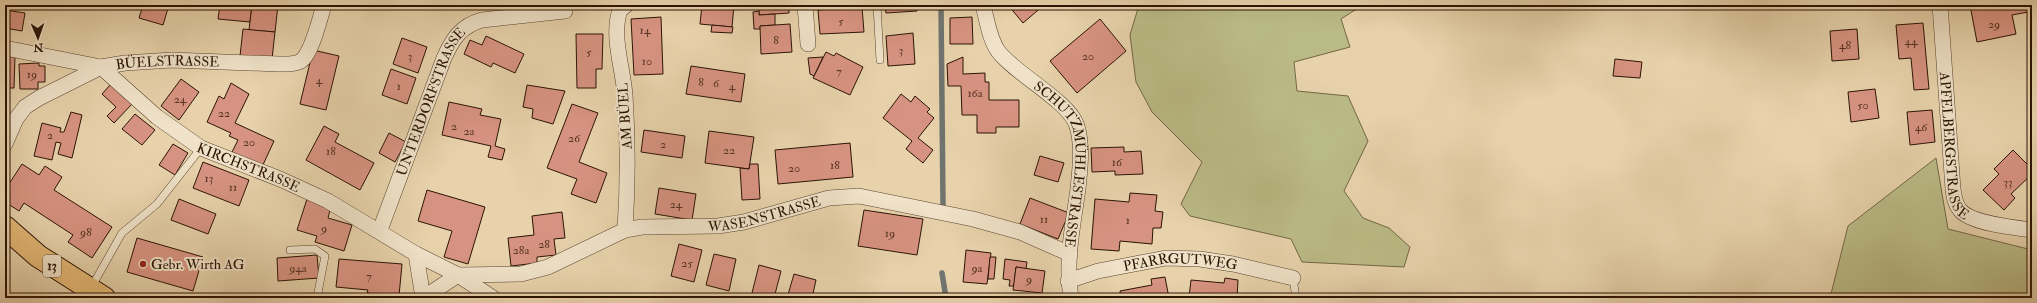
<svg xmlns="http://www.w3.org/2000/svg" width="2037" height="303" font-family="'IM FELL Double Pica',serif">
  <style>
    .green { fill: #baba86; stroke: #736645 }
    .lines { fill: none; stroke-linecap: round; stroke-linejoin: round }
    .stream { stroke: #70746f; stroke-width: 5.5 }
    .building { fill: #d79381; stroke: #2c1304 }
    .lane-casing { stroke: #5b432e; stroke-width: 8 }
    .street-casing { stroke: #5b432e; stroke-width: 16 }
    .primary-casing { stroke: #2c1304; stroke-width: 24 }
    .lane { stroke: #efe2c8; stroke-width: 7 }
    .street { stroke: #efe2c8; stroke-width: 15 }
    .primary { stroke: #e4b976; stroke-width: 22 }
    .poi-dot { fill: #8f2418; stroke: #efe2c8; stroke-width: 1.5 }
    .labels { text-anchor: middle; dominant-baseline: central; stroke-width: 4; stroke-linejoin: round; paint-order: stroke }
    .number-label { font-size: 12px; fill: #573323 }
    .shield { fill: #efe2c8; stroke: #66513f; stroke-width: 1 }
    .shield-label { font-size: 13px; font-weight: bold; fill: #2c1304 }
    .street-label { font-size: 14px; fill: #2c1304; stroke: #efe2c8 }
    .poi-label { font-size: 14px; fill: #2c1304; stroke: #efe2c8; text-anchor: start }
  </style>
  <rect width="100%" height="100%" fill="#e7d2ab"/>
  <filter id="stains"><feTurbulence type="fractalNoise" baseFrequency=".005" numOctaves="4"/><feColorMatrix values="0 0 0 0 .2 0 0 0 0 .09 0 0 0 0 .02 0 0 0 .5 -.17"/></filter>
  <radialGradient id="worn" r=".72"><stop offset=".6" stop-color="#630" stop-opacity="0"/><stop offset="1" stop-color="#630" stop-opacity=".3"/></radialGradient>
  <!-- green -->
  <g class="green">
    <path d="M1139,5H1363L1341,19L1350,47L1294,62L1297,91L1348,96L1368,141L1344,191L1363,218L1389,228L1410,247L1404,267L1302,262L1291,239L1190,216L1181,204L1202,162L1152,112L1136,82L1130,35Z"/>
    <path d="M1936,158L1948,229L2032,250V298H1830L1848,226Z"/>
  </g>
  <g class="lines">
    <!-- stream -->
    <g class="stream">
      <path d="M941,5L943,204"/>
      <path d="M942,273L946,298"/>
    </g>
  </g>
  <!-- building -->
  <g class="building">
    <path d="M143,5H169L163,25L139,18Z"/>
    <path d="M194,5H209L208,9Z"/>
    <path d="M220,5H252L250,22L218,19Z"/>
    <path d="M252,5H278L275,32L249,30Z"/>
    <path d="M702,5H734L732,27L700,24Z"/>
    <path d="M759,5H789V13L759,15Z"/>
    <path d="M885,5H916L917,11L886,13Z"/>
    <path d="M1008,5H1044L1023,23Z"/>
    <path d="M1970,5H2026L2028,12L2012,15L2016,34L1977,42Z"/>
    <path d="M862,7L864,32L820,34L818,10Z"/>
    <path d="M5,10L25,13L22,31L5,28Z"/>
    <path d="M759,11V15L775,14V25L760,26V29H754L753,12Z"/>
    <path d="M661,17L663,74L634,75L631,19Z"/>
    <path d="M972,17L973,44H950V18Z"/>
    <path d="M1100,19L1126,51L1077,93L1050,61Z"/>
    <path d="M1923,23L1929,89L1914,90L1911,58L1899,59L1896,25Z"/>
    <path d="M790,24L792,52L761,54L760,26Z"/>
    <path d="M712,25L733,27L732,33L711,32Z"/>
    <path d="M243,29L275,32L272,59L240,56Z"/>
    <path d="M1857,29L1859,59L1832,61L1830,31Z"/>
    <path d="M913,33L915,64L888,66L886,36Z"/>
    <path d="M576,34H603L602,69H596V88H577Z"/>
    <path d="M486,36L524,54L515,73L493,63L491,67L464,54L470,40L482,45Z"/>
    <path d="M402,38L427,47L418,73L393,64Z"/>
    <path d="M313,50L339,56L326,110L300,104Z"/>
    <path d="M826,52L834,56L836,53L863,67L850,95L813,78Z"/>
    <path d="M5,56L15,57L14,88H5Z"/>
    <path d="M823,57L814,76L810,74L808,58Z"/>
    <path d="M963,57V74L985,73V82H989V100H1019V127H996V133H977V115H962L961,86H948L947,64Z"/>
    <path d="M1615,59L1642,62L1640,78L1613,76Z"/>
    <path d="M39,63V66H45V82H38V89H20L19,64Z"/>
    <path d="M691,66L745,74L741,102L686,94Z"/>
    <path d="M391,69L416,78L407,104L382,95Z"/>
    <path d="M181,79L199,92L179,120L161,106Z"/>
    <path d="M231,83L249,94L235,123L274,141L262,167L232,152L238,140L229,136L231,133L207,122L219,96L224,99Z"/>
    <path d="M111,84L132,104L114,123L107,116L116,107L102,94Z"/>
    <path d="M527,85L565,91L553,124L532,118L533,109L523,107Z"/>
    <path d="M1875,89L1879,118L1851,122L1848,92Z"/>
    <path d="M901,94L911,102L915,96L930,109L927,112L934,118L918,138L933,150L923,163L906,149L912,141L883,118Z"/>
    <path d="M449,102L482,109L480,115L501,119L495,146L505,149L502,160L488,157L491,146L442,135Z"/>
    <path d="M572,104L598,113L579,162L607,173L596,203L571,194L577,179L547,168Z"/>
    <path d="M1932,110L1935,142L1910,145L1907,112Z"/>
    <path d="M71,112L82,115L72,158L58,154L61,143L56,142L52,160L34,156L42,123L61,128L60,132H64Z"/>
    <path d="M135,114L155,130L142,145L122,129Z"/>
    <path d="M324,126L339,134L335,142L374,163L360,190L306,160Z"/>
    <path d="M644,130L685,136L682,158L641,152Z"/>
    <path d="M709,131L754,137L749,169L705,163Z"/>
    <path d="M389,133L406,142L395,162L379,153Z"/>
    <path d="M850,143L853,177L778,184L775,150Z"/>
    <path d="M173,144L188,153L175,175L159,165Z"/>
    <path d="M1124,147V152L1141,151L1143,174L1115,175V171L1092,172L1091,148Z"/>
    <path d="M2013,150L2032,169V174L2011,194L2015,198L2004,210L1983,190L1999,174L1994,169Z"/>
    <path d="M1040,156L1064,163L1058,182L1034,175Z"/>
    <path d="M203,162L249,180L239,206L193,188Z"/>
    <path d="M22,164L39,175L45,166L62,177L54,190L112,227L92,258L68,242L73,235L24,203L19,211L5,202V190Z"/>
    <path d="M750,164H758L760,199L742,200L740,168L749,169Z"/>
    <path d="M659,188L696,194L692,220L655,214Z"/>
    <path d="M427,190L485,207L468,264L444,257L452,231L418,221Z"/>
    <path d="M1130,193L1157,195L1155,211L1163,212L1161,228H1153L1152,244L1120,241L1119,251L1091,249L1095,199L1129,202Z"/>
    <path d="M1030,198L1069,213L1058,239L1020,224Z"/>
    <path d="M179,199L216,214L208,234L171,220Z"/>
    <path d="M307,199L331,206L328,218L352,225L344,251L315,242L317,236L297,230Z"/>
    <path d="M864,210L923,219L917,255L858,246Z"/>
    <path d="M562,212L565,238L554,239L556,255L537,257V263L511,266L508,238L534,235L532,216Z"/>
    <path d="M137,238L203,257L193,291L127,272Z"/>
    <path d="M679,244L702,250L694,282L671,276Z"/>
    <path d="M966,250L991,253L987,284L963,282Z"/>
    <path d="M714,254L736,259L729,291L706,285Z"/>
    <path d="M317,255L319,278L278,281L277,258Z"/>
    <path d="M990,257H996L994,279H988Z"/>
    <path d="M339,259L402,264L399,296L367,293L368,290L336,287Z"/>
    <path d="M1005,259L1027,262L1026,269L1016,267L1014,286H1009L1010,280L1003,279Z"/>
    <path d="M759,265L781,271L774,298L751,297Z"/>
    <path d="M1016,267L1045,271L1042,293L1013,290Z"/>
    <path d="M794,274L816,280L812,298H787Z"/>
    <path d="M1165,277L1169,298H1121L1120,291L1152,285L1151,279Z"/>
    <path d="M1225,278L1238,280L1237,298L1189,297L1191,280L1224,283Z"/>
    <path d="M272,294L307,297V298H272Z"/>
  </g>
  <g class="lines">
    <defs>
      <g id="lane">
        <path d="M877,5L880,60"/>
        <path d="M290,250L315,249L325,256L317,298"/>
        <path d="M1293,278L1296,298"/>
        <path d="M91,288L122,233L157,204L201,148"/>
      </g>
      <g id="street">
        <path d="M805,5L808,44"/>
        <path id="s1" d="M983,5C987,20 989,38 998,51C1015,74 1069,101 1077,126C1083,147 1080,168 1078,189C1073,225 1065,262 1071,298"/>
        <path id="s2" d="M1940,5L1953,189C1954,197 1955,204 1960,210C1970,223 2015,228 2032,230"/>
        <path id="s3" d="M5,48L101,67L157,117L201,148L280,179L328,201L416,254L458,275L493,298"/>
        <path id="s4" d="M5,144L16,119L25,107L39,98L101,67L125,63L172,60L279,64C286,64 294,65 301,61C312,53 320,18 324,5"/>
        <path id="s5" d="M380,230L444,58C453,38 461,26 482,20L565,11"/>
        <path d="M625,230C628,184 628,140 625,95C623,68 611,36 620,10L626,5"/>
        <path d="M416,254L423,298"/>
        <path id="s6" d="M1068,281L1098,271L1166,258L1200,259L1233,264L1293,278"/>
        <path id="s7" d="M423,298L458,275L521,274L548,267L625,230L642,227L718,226L744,222L829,198L859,196L973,219L1020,232L1070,254"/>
      </g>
      <path id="primary" d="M5,227L38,256L104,298"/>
    </defs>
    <!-- lane casing -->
    <use href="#lane" class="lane-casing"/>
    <!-- street casing -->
    <use href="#street" class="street-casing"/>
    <!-- primary casing -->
    <use href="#primary" class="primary-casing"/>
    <!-- lane -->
    <use href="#lane" class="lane"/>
    <!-- street -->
    <use href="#street" class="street"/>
    <!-- primary -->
    <use href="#primary" class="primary"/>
  </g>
  <!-- markers -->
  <circle class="poi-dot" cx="143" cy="264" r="4"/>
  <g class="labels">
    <!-- number labels -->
    <g class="number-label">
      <text x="841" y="21">5</text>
      <text x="1994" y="24">29</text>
      <text x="645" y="30">14</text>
      <text x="776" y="40">8</text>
      <text x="1911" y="41">44</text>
      <text x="1845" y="45">48</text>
      <text x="901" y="50">3</text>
      <text x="589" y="52">5</text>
      <text x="410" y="56">3</text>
      <text x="1088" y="56">20</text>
      <text x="647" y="61">10</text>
      <text x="839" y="71">7</text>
      <text x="32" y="74">19</text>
      <text x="319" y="80">4</text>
      <text x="701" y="82">8</text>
      <text x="716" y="83">6</text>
      <text x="399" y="86">1</text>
      <text x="732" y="86">4</text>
      <text x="975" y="93">16a</text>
      <text x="180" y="99">24</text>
      <text x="1863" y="105">50</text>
      <text x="224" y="113">22</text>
      <text x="454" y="126">2</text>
      <text x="1921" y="127">46</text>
      <text x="469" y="131">2a</text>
      <text x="50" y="135">2</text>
      <text x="574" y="138">26</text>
      <text x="249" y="142">20</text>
      <text x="663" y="144">2</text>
      <text x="729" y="150">22</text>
      <text x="331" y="151">18</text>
      <text x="1117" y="162">16</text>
      <text x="835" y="165">18</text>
      <text x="794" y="168">20</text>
      <text x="209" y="178">13</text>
      <text x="2008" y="182">33</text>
      <text x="233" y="187">11</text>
      <text x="676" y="204">24</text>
      <text x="1044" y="219">11</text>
      <text x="1128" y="220">1</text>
      <text x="324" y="228">9</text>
      <text x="86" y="232">98</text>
      <text x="890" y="233">19</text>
      <text x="544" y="244">28</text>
      <text x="521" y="250">28a</text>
      <text x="687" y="263">25</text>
      <text x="298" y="268">94a</text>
      <text x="977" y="268">9a</text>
      <text x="369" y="276">7</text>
      <text x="1029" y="279">9</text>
    </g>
    <!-- shield labels -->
    <rect class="shield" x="43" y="255" width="18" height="22" rx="3"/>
    <g class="shield-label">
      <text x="52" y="266">13</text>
    </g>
    <!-- street labels -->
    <g class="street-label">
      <text stroke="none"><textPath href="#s4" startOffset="195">BÜELSTRASSE</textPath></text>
      <text stroke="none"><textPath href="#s5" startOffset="138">UNTERDORFSTRASSE</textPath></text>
      <text transform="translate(625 116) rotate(-94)">AM BÜEL</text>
      <text stroke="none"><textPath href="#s2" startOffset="142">APFELBERGSTRASSE</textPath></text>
      <text stroke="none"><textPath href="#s3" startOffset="278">KIRCHSTRASSE</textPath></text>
      <text stroke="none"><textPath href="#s1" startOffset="190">SCHUTZMÜHLESTRASSE</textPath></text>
      <text stroke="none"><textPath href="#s7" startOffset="359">WASENSTRASSE</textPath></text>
      <text stroke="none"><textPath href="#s6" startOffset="115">PFARRGUTWEG</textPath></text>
    </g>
    <!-- poi labels -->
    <g class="poi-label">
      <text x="151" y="264">Gebr. Wirth AG</text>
    </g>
  </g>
  <!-- margin -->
  <rect width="2037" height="303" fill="none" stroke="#e7d2ab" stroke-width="20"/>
  <rect x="6" y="6" width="2025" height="291" fill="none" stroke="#2c1304" stroke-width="2"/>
  <rect x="10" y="10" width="2017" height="283" fill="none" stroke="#2c1304"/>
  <!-- north arrow -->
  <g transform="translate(38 38) rotate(178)" stroke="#efe2c8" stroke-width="3" paint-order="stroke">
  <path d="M0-3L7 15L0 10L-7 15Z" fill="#2c1304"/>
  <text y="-6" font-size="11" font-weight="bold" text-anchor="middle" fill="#2c1304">N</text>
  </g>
  <rect width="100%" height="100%" filter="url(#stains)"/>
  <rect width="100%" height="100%" fill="url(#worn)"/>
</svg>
